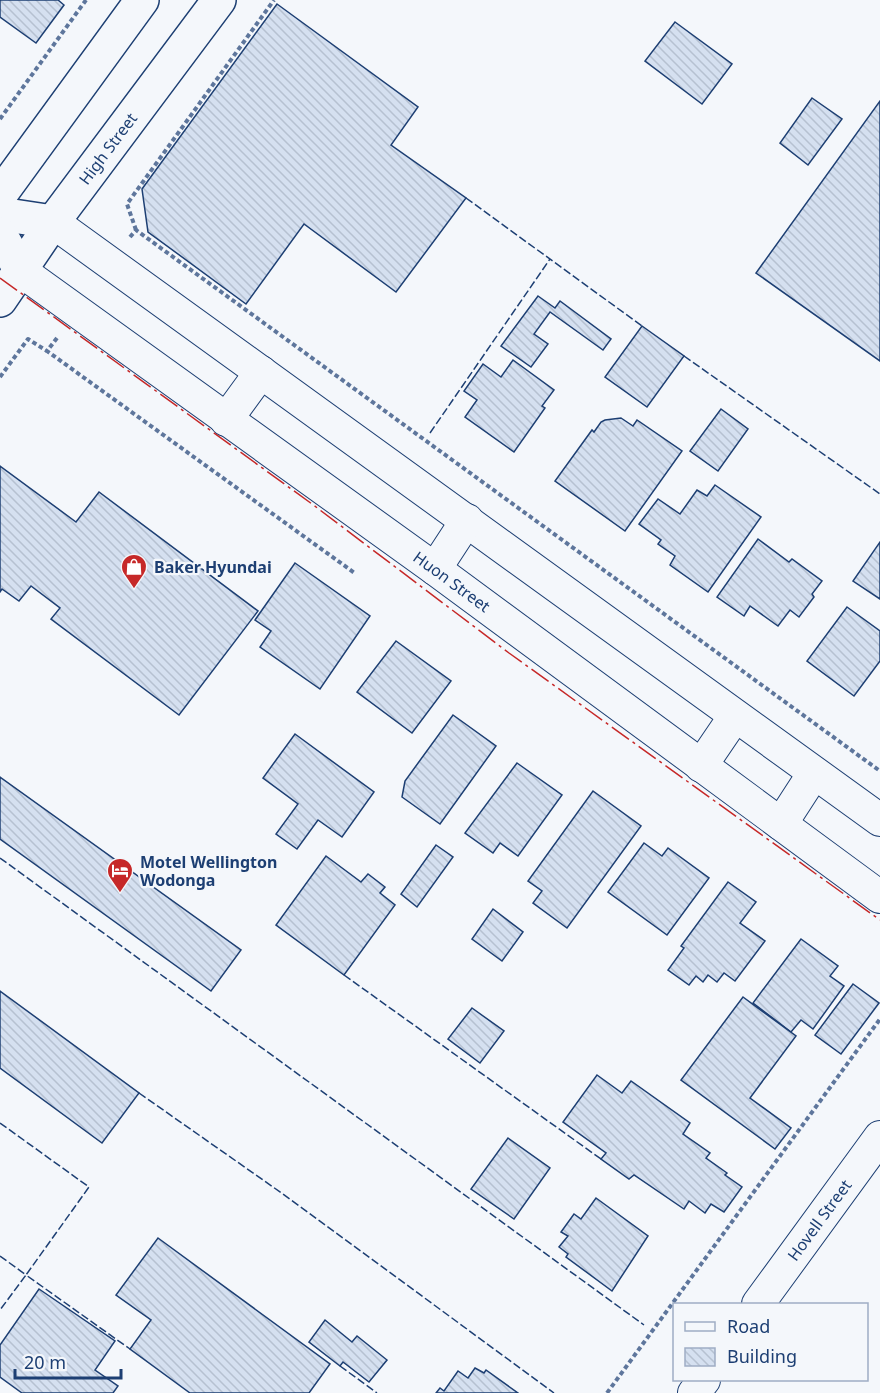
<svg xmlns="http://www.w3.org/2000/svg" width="880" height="1393" font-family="'Noto Sans',sans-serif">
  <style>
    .building { fill: url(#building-back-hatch); stroke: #1d3f73; stroke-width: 1.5 }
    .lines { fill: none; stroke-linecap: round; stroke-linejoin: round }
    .street-casing { stroke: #1d3f73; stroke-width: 34 }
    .secondary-casing { stroke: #1d3f73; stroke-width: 36 }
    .path { stroke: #5e769c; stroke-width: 4; stroke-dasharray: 4.5 3; stroke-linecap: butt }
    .street { stroke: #f4f7fb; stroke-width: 32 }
    .secondary { stroke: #f4f7fb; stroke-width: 33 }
    .fence { stroke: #1d3f73; stroke-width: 1.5; stroke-dasharray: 8 3; stroke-linecap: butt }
    .power { stroke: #c62828; stroke-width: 1.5; stroke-dasharray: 21 4.5 3 4.5; stroke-linecap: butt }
    .labels { text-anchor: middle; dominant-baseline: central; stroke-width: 4.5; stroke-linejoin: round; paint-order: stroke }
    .street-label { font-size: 16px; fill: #1d3f73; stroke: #f4f7fb }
    .poi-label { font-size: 16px; font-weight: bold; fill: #1d3f73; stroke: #f4f7fb; text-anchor: start }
  </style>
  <defs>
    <pattern id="building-back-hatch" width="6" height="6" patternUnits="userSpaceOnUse" patternTransform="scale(1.5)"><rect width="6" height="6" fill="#d5e0f0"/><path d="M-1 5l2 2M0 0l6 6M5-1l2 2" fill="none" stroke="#b6c1d1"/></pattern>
  </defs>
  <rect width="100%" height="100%" fill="#f4f7fb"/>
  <!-- building -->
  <g class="building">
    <path d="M0,0H58L64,5L36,43L0,17Z"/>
    <path d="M277,4L418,107L391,145L466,198L396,292L304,224L246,304L148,232L142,189Z"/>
    <path d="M675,22L732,64L702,104L645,61Z"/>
    <path d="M812,98L842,119L808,165L780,143Z"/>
    <path d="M880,101V361L756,273Z"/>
    <path d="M538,296L555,308L560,301L611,339L603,350L550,312L534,334L548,344L531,367L501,346Z"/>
    <path d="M642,326L684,356L647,407L605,377Z"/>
    <path d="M513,360L554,390L542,406L545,408L514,452L465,417L477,400L464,391L483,364L501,377Z"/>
    <path d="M721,409L748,429L718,471L690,451Z"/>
    <path d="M621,418L633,426L637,420L682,451L625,531L555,481L592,430L594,432L601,422L605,420Z"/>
    <path d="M0,466L76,522L99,492L258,611L179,715L51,619L60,608L31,586L19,601L2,589L0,592Z"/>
    <path d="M715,485L761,517L708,592L670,565L675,556L658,544L661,540L639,524L658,499L680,514L697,490L707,496Z"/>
    <path d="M758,539L789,562L792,559L822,581L812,594L814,597L799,617L790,610L778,626L750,606L744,616L717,597Z"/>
    <path d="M880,542V599L853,581Z"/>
    <path d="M295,563L370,616L320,689L260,647L271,631L255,620Z"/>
    <path d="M847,607L880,631V661L854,696L807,661Z"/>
    <path d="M396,641L451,681L412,733L357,692Z"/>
    <path d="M453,715L496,746L440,824L402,797L405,781Z"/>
    <path d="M295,734L374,792L342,837L318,820L297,849L276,834L298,804L263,778Z"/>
    <path d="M517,763L562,795L518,856L500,843L493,853L465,833Z"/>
    <path d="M0,777L241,950L211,991L0,839Z"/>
    <path d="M593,791L641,826L567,928L533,903L542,891L528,881Z"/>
    <path d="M644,843L662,856L668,848L709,878L667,935L608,892Z"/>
    <path d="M436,845L453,857L417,907L401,894Z"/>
    <path d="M326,856L361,882L368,874L385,887L380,893L395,905L344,975L276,925Z"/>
    <path d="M728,882L756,902L740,923L765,941L735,981L724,973L717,982L708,975L703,982L696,976L689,985L668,970L684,948L681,946Z"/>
    <path d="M493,909L523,932L502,961L472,939Z"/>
    <path d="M801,939L838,966L830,976L844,986L813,1029L801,1020L791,1032L753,1003Z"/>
    <path d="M853,984L879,1003L841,1054L815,1035Z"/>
    <path d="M0,991L139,1093L102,1143L0,1068Z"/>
    <path d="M743,997L796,1036L750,1098L791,1128L775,1149L681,1080Z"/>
    <path d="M472,1008L504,1031L480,1063L448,1039Z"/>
    <path d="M597,1075L622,1093L631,1081L690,1123L683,1134L710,1153L706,1158L727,1173L725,1175L742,1187L724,1212L711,1204L705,1213L689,1201L684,1209L634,1175L629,1179L601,1159L606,1153L563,1122Z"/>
    <path d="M508,1138L550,1168L514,1219L471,1189Z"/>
    <path d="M596,1198L648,1236L612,1291L566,1257L568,1254L559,1247L568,1236L561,1232L574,1214L581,1219Z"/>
    <path d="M158,1238L330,1364L309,1393H190L130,1349L151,1320L116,1295Z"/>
    <path d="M39,1289L115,1341L95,1370L118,1386L113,1393H22L0,1377V1345Z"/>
    <path d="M325,1320L352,1342L357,1336L387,1360L369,1382L343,1362L340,1366L309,1342Z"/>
    <path d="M475,1368L484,1373L486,1370L518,1393H436L440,1388L444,1391L458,1371L468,1378Z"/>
  </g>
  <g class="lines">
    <defs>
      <g id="street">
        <path d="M53,222L880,820"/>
        <path id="s1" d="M21,271L435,569L880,897"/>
        <path d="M226,420L261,372"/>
        <path d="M435,569L467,520"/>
        <path d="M701,766L735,716"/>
        <path d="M781,824L814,773"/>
        <path id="s2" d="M758,1304L880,1137"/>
        <path d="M694,1393L704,1380"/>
      </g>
      <g id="secondary">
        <path d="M0,195L142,0"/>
        <path d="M0,214L53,222"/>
        <path d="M0,234L21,271"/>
        <path id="s3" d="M0,300L53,222L219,0"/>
      </g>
    </defs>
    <!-- street casing -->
    <use href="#street" class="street-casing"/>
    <!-- secondary casing -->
    <use href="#secondary" class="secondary-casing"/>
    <!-- path -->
    <g class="path">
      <path d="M0,119L86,0"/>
      <path d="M136,230L127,204L274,0"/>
      <path d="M130,237L136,230L880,771"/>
      <path d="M57,338L47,351L356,574"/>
      <path d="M0,377L28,339L47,351"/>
      <path d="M607,1393L880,1019"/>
    </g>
    <!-- street -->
    <use href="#street" class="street"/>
    <!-- secondary -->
    <use href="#secondary" class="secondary"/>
    <!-- fence -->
    <g class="fence">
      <path d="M466,198L642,326"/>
      <path d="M684,356L880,494"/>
      <path d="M430,433L550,259"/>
      <path d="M0,858L644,1325"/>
      <path d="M344,975L601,1159"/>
      <path d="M139,1093L283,1194L554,1393"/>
      <path d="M0,1123L89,1187L26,1275L130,1349"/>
      <path d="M0,1256L26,1275L0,1310"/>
      <path d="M340,1366L377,1393"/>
    </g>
    <!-- power -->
    <path class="power" d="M0,278L312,504L509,653L880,920"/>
  </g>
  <!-- icons -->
  <defs>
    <symbol id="shop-pin" viewBox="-11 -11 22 30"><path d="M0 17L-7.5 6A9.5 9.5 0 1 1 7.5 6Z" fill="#c62828" stroke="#f4f7fb"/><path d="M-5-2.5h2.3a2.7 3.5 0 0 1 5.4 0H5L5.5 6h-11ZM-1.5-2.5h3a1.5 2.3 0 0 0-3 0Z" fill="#fff"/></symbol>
    <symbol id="hotel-pin" viewBox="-11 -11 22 30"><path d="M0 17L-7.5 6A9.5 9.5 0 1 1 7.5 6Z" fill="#c62828" stroke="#f4f7fb"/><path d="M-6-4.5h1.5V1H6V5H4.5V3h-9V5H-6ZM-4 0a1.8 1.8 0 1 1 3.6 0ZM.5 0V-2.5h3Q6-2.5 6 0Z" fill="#fff"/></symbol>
  </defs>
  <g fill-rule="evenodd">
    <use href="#shop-pin" x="119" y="552" width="30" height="40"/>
    <use href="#hotel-pin" x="105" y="856" width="30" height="40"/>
  </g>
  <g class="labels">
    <!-- street labels -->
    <g class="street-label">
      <text stroke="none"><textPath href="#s3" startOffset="186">High Street</textPath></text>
      <text stroke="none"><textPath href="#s1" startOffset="531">Huon Street</textPath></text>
      <text stroke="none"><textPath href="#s2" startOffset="104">Hovell Street</textPath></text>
    </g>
    <!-- poi labels -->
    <g class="poi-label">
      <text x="154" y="567">Baker Hyundai</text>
      <text x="140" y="862">Motel Wellington<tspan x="140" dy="18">Wodonga</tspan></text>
    </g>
  </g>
  <!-- legend -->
  <rect x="673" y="1303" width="195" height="78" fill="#f4f7fb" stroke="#9eadc5" stroke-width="1.5"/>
  <rect x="685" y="1322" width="30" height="9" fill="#f4f7fb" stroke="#9eadc5" stroke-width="1.5"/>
  <text x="727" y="1333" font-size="18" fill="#1d3f73">Road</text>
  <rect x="685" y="1348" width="30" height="18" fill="url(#building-back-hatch)" stroke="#9eadc5" stroke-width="1.5"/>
  <text x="727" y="1363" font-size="18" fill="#1d3f73">Building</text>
  <!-- scale -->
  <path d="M15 1369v9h106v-9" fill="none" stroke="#1d3f73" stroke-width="3"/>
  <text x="24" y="1369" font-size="18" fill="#1d3f73" stroke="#f4f7fb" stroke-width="4.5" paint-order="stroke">20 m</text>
</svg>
